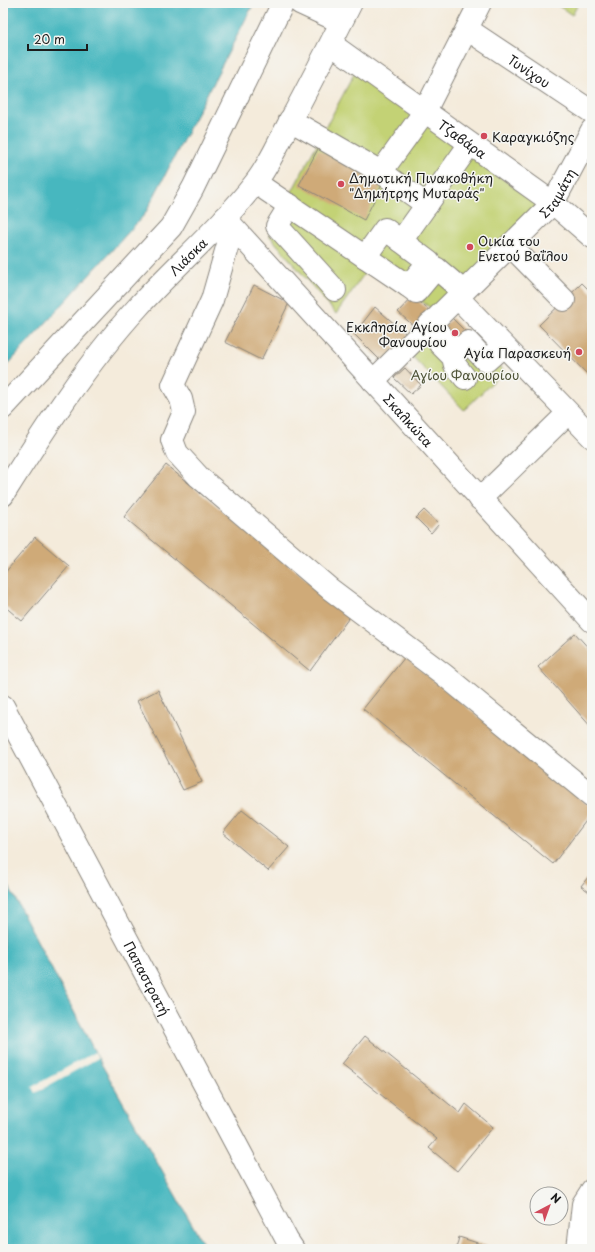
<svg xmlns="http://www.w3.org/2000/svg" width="595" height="1252" font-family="'Playpen Sans',sans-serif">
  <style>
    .green { fill: #c3d275; stroke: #707748 }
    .water { fill: #47b7bf; stroke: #326a6e }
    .pier { fill: #f4ebdb }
    .building { fill: #cfaa78 }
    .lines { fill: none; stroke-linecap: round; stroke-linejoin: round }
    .minor-casing { stroke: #88847c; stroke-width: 24 }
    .minor { stroke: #fff; stroke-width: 22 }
    .poi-dot { fill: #d1495b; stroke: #f6f6f2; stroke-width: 1.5 }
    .labels { text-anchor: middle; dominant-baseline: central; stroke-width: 3; stroke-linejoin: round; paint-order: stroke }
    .street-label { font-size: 13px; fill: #1c1c1c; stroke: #f6f6f2 }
    .poi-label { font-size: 13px; fill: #1c1c1c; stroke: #f6f6f2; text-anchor: start }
    .park-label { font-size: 13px; fill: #4e5337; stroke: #f6f6f2 }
  </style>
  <rect width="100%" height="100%" fill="#f6f6f2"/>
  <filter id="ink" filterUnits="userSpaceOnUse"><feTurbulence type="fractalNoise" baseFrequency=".025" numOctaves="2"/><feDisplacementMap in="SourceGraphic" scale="8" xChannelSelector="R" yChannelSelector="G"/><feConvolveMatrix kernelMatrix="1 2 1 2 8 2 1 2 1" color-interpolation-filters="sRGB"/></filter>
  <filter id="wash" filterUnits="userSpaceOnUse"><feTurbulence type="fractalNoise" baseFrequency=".012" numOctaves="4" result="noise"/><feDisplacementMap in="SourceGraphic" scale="16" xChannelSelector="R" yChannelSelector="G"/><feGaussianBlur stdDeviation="0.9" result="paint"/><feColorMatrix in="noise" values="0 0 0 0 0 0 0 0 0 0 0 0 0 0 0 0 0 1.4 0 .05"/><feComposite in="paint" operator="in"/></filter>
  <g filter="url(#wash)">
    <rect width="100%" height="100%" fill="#f4ebdb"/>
    <!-- green -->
    <g class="green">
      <path d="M554,3H579L572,15Z"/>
      <path d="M356,70L538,205L436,312L371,264L336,314L269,235Z"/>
      <path d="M435,326L471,336L504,371L464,410L408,352Z"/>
    </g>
    <!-- water -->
    <g class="water">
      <path d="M3,3H254L145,214L3,370Z"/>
      <path d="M3,875L98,1058L206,1249H3Z"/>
    </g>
    <!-- pier -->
    <path class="pier" d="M95,1052L98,1058L35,1093L32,1087Z"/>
    <g id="blocks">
      <!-- building -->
      <g class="building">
        <path d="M318,149L383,183L364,220L299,185Z"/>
        <path d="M582,283L592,293V379L539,325Z"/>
        <path d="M254,285L289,303L261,360L225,342Z"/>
        <path d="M413,296L433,314L418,330L398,312Z"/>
        <path d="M375,307L411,338L385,365L354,334Z"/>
        <path d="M452,318L469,335L458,347L441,330Z"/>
        <path d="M405,368L421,385L411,394L394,378Z"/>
        <path d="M166,465L351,615L310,671L124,517Z"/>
        <path d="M424,510L439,524L431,533L416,518Z"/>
        <path d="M35,537L69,566L22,621L3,605V575Z"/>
        <path d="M575,633L592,652V728L538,667Z"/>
        <path d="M405,657L592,808V813L553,864L363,709Z"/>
        <path d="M158,690L202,782L183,790L137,701Z"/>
        <path d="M242,810L289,847L268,871L223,833Z"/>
        <path d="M592,872V894L581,886Z"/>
        <path d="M365,1036L460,1113L466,1104L493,1127L457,1171L429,1148L437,1139L342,1064Z"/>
        <path d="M459,1237L496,1249H456Z"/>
      </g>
    </g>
  </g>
  <g filter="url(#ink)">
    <use href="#blocks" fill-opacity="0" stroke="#88847c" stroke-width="1"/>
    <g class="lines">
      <defs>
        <g id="minor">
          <path d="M300,3L341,22"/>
          <path id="s1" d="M467,29L592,112"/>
          <path id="s2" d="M331,44L553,203L592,237"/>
          <path d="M290,120L381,172"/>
          <path d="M256,183L408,286"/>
          <path d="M290,205L277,226L335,290"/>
          <path d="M427,205L381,172L425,111L480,3"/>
          <path d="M225,218L228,244L212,300L173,385L181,399L184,412L172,440L177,453L199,477L330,589L443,674L592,796"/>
          <path id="s3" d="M225,218L592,621"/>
          <path d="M401,241L470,144"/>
          <path d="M510,245L564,300"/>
          <path d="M365,257L385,229L429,262L408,286L416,292L436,268L463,291"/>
          <path d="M457,297L592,437"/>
          <path d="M430,324L457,352L468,342L486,361L503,346"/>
          <path d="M440,344L453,357L455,365L465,378"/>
          <path id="s4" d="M373,381L553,203L592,130"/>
          <path d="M3,408L171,227L193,188L283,3"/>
          <path id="s5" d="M3,495C44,430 86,364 138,307C176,265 220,228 255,183C268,167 277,146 287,127C309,86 330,45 351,3"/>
          <path d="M480,499L568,413"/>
          <path id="s6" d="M3,706L287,1240L293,1249"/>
          <path d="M578,1249L583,1204L592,1190"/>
        </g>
      </defs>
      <!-- minor casing -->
      <use href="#minor" class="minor-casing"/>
      <!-- minor -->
      <use href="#minor" class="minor"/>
    </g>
  </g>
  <!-- markers -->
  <g class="poi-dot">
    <circle cx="484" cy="136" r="4"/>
    <circle cx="341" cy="184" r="4"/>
    <circle cx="470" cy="247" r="4"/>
    <circle cx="455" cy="333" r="4"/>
    <circle cx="579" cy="352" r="4"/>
  </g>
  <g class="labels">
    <!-- street labels -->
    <g class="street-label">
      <text stroke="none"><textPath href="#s1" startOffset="75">Τυνίχου</textPath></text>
      <text stroke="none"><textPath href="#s2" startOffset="162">Τζαβάρα</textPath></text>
      <text stroke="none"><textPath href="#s4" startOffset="264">Σταμάτη</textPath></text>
      <text stroke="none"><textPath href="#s5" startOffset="303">Λιάσκα</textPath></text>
      <text stroke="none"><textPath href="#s3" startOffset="273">Σκαλκώτα</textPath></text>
      <text stroke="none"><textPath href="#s6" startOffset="308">Παπαστρατή</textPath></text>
    </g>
    <!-- poi labels -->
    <g class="poi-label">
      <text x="492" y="136">Καραγκιόζης</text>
      <text x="349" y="177">Δημοτική Πινακοθήκη<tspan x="349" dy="15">"Δημήτρης Μυταράς"</tspan></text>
      <text x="478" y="240">Οικία του<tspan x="478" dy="15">Ενετού Βαΐλου</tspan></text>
      <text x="447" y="326" text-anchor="end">Εκκλησία Αγίου<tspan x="447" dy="15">Φανουρίου</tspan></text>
      <text x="571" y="352" text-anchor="end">Αγία Παρασκευή</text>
    </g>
    <!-- park labels -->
    <g class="park-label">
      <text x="465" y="374">Αγίου Φανουρίου</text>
    </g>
  </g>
  <!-- margin -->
  <rect width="595" height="1252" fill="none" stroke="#f6f6f2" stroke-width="16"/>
  <!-- north arrow -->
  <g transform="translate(549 1206) rotate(41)"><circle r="19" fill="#f6f6f2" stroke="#9f9f9c"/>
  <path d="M0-3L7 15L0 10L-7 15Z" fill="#d1495b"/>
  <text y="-6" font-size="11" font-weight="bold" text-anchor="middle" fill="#1c1c1c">N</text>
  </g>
  <!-- scale -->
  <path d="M28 44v6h59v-6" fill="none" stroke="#1c1c1c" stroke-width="2"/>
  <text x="34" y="44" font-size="12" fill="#1c1c1c" stroke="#f6f6f2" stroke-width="3" paint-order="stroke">20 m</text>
</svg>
